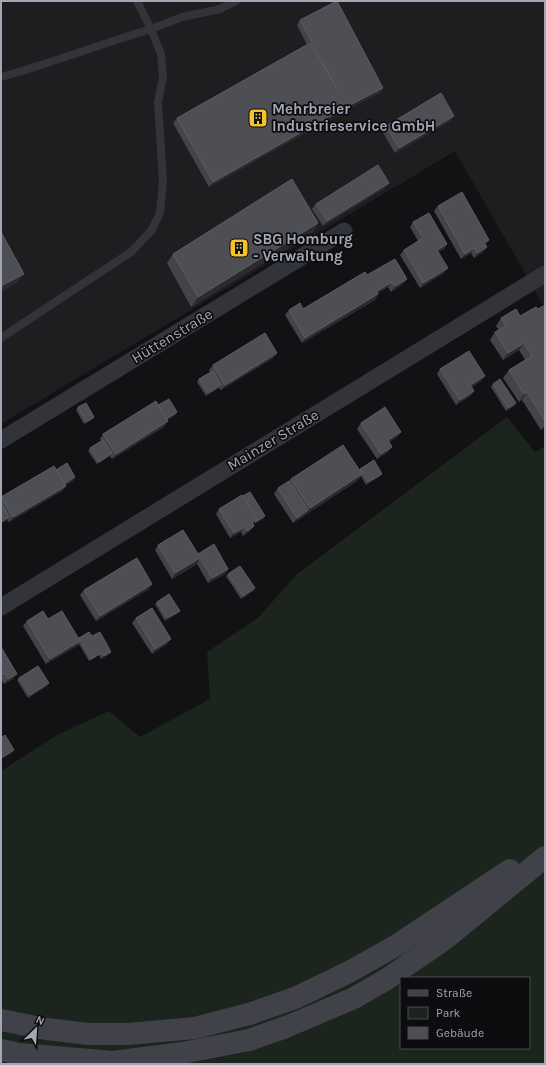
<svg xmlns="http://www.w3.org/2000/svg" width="546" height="1065" font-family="Karla,sans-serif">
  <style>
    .built { fill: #1e1e21 }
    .green { fill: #1c241e; fill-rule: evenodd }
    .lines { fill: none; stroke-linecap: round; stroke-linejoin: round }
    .service { stroke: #333439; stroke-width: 8 }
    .minor { stroke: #333439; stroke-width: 17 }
    .secondary { stroke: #414249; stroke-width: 22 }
    .wall { fill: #434349 }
    .shaded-wall { fill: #2b2b2f }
    .building { fill: #4e4e55; stroke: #5b5c64 }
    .labels { text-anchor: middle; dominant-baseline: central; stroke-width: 3.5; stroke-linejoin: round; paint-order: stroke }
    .poi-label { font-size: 15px; font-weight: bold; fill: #a3a7b5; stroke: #0d0d0f; text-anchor: start }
    .street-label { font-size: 15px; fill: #a3a7b5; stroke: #0d0d0f }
  </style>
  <rect width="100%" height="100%" fill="#121214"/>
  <!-- built -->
  <path class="built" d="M1,1H545V308L455,151L1,424Z"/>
  <!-- green -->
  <path class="green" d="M507,417L535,452L545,446V1064H1V771L57,735L109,711L140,737L210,699L207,652L258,618L296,575ZM401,978H529V1048H401Z"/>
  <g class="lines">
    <!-- service -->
    <g class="service">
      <path d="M1,77C52,63 101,44 151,29L137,1"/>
      <path d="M1,338L131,252L151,231L160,213L163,181L158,102L163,77L161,54L151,29L182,17L220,9L236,1"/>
    </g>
    <!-- minor -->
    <g class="minor">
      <path d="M1,440L344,231"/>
      <path d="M1,607L545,274"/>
    </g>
    <!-- secondary -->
    <g class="secondary">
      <path d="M1,1020L46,1029L89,1034H128L195,1028L249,1014L295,998L349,972L397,945L510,870"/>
      <path d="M1,1050L20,1054L113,1062L182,1053L249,1040L286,1027L354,998L387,979L445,939L545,857"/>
    </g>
  </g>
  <!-- wall -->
  <g class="wall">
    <path d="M300,20L380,93L342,112L209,187L173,123L177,118L307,45L297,25Z"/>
    <path d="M454,116L450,121L395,153L382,131L386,126Z"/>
    <path d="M389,183L385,188L323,226L312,209L316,204Z"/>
    <path d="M438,206L486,245L487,247L483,252L474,258L471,253L461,259L434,211Z"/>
    <path d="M413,222L447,244L444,249L438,252L444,273L420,288L400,255L404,250L418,241L410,227Z"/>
    <path d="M318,223L312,233L191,307L167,263L173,254Z"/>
    <path d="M367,275L403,284L391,292L388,287L378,293V294L375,300L302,343L285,315L289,310L303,309Z"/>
    <path d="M545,305V427L541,430L522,400L519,402L503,378L509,370L525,360L519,350L503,360L490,340L495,332L499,330L496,326L501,318L520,316L538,309Z"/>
    <path d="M277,353L273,358L221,390L219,388L206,396L197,382L199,379L210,372L209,370L213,365Z"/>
    <path d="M440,369L481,381L472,387L474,391L470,396L456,405L437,374Z"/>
    <path d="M493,384L516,403L514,406L506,411L491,387Z"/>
    <path d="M158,405L177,412L175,415L167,420L164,427L112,459L110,456L97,464L88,451L90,448L101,441L100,439L103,434Z"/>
    <path d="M78,407L93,419L84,424L76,410Z"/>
    <path d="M361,423L397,437L389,442L392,447L388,452L377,459L357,429Z"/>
    <path d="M359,469H360L380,476L366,485L361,476L357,481L293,523L274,494L278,488L289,481L291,479Z"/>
    <path d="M56,470L74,480L65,485L66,486L62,491L9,522L7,520L1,523V497Z"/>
    <path d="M219,509L263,519L253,524L254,526L250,531L243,536L241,532L230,538L216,514Z"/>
    <path d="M158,545L198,554L228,569L225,574L208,583L197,564L172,579L155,550Z"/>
    <path d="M228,574L255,588L253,591L241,599L226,576Z"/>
    <path d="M149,589L96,621L80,595L84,590Z"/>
    <path d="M157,602L178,613L165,621L155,604Z"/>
    <path d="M136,618L167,644L152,654L132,623Z"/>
    <path d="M48,619L78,638L92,636L109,654L101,659L99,655L89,661L79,644L77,646L46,664L23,626L27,621Z"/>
    <path d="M1,647L13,679L4,684L1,679Z"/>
    <path d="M19,678L47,686L28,698L17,680Z"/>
  </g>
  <!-- shaded-wall -->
  <g class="shaded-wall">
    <path d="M383,88L380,93L342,112L209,187L213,182L346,107Z"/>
    <path d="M454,116L450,121L395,153L399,148Z"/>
    <path d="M389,183L385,188L323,226L327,221Z"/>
    <path d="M318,223L312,233L191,307L198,297Z"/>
    <path d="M489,240L486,245L484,243Z"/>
    <path d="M447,244L444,249L433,255L437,250Z"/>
    <path d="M487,247L483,252L474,258L477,253Z"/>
    <path d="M475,248L471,253L461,259L465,254Z"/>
    <path d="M448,268L444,273L420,288L423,283Z"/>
    <path d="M24,274L17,283L1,292V286Z"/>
    <path d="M407,279L403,284L391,292L395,286Z"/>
    <path d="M392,282L388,287L373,296L377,291Z"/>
    <path d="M378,294L375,300L302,343L305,338Z"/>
    <path d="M524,343L519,350L503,360L508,353Z"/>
    <path d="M277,353L273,358L221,390L225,385Z"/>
    <path d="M485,376L481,381L467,391L470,385Z"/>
    <path d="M221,385L219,388L206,396L208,393Z"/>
    <path d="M474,391L470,396L456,405L460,400Z"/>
    <path d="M527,392L522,400L519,402L524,394Z"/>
    <path d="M516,403L514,406L506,411L508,408Z"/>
    <path d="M177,412L175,415L162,423L164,421Z"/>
    <path d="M94,417L93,419L84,424L86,422Z"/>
    <path d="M168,421L164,427L112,459L116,454Z"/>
    <path d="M545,424V427L541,430Z"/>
    <path d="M401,432L397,437L384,445L388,440Z"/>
    <path d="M392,447L388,452L377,459L381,454Z"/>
    <path d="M112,453L110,456L97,464L99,462Z"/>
    <path d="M362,474L357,481L293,523L297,518L308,510L310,508Z"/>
    <path d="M382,474L380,476L366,485L368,482Z"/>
    <path d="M75,477L74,480L60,488L62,485Z"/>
    <path d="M66,486L62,491L9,522L13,517Z"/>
    <path d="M265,516L263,519L248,527L252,522Z"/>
    <path d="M9,517L8,520L1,523V522Z"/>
    <path d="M254,526L250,531L243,536L247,531Z"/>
    <path d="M245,527L241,532L230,538L234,533Z"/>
    <path d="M200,558L197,564L172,579L175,573Z"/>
    <path d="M228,569L225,574L208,583L212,578Z"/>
    <path d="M152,584L149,589L96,621L100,616Z"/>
    <path d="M255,588L253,591L241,599L243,596Z"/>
    <path d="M180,611L178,613L165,621L167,618Z"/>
    <path d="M171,639L167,644L152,654L155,649Z"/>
    <path d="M80,641L77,646L46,664L50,659Z"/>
    <path d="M111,652L109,654L101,659L103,656Z"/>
    <path d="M17,674L13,679L4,684L8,679Z"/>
    <path d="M49,683L47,686L28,698L30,695Z"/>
    <path d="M14,750L12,753L1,759V758Z"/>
  </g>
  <!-- building -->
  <g class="building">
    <path d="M337,1L383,88L346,107L213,182L177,118L310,43L337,89L300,20Z"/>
    <path d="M441,93L454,116L399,148L386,126Z"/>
    <path d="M378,165L389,183L327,221L316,204Z"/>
    <path d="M292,179L318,223L198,297L173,254Z"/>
    <path d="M462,192L489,240L484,243L487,247L477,253L475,248L465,254L438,206Z"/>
    <path d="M429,213L447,244L437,250L448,268L423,283L404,250L423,238L413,222Z"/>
    <path d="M1,232L24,274L1,286Z"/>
    <path d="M395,259L407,279L395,286L392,282L377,291L378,294L305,338L289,310L300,303L303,309L365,272L367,275Z"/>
    <path d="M545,305V421L527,392L524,394L509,370L532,356L524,343L508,353L495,332L506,326L501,318L516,309L520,316L536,307L538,309Z"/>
    <path d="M265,333L277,353L225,385L213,365Z"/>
    <path d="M469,351L485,376L470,385L474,391L460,400L440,369Z"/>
    <path d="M213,371L221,385L208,393L199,379Z"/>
    <path d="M500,379L516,403L508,408L493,384Z"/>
    <path d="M169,399L177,412L166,419L158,405Z"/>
    <path d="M156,401L168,421L116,454L103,434Z"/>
    <path d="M86,403L94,417L86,422L78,407Z"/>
    <path d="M385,407L401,432L388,440L392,447L381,454L361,423Z"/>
    <path d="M103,440L112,453L99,462L90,448Z"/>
    <path d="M343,445L362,474L310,508L291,479Z"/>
    <path d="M374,460L382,474L368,482L360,469Z"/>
    <path d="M67,463L75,477L64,484L56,470Z"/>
    <path d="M54,466L66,486L13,517L1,497Z"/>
    <path d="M289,481L308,510L297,518L278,488Z"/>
    <path d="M250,492L265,516L255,522L257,519L243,496Z"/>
    <path d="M242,495L257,519L252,522L254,526L247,531L245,527L234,533L219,509Z"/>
    <path d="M1,503L9,517L1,522Z"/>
    <path d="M183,530L198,554L214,544L228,569L212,578L200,558L175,573L158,545Z"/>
    <path d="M137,558L152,584L100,616L84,590Z"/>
    <path d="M240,566L255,588L243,596L228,574Z"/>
    <path d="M169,594L180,611L167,618L157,602Z"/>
    <path d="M152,608L171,639L155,649L136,618Z"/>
    <path d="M43,611L48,619L62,611L80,641L50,659L27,621Z"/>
    <path d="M89,632L92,636L100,632L111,652L103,656L101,653L91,659L79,638Z"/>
    <path d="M1,647L17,674L8,679L5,673L1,675Z"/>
    <path d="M38,666L49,683L30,695L19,678Z"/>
    <path d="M5,735L14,750L1,758V738Z"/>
  </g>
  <!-- icons -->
  <defs>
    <symbol id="building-square" viewBox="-11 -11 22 22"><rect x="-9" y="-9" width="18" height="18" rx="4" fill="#f5c229" stroke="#0d0d0f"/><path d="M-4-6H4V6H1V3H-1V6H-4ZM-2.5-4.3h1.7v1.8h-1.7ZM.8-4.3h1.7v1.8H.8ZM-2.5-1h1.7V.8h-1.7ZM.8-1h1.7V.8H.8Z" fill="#111"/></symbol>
  </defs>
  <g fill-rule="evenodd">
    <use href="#building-square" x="247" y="107" width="22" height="22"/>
    <use href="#building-square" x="228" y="237" width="22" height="22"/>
  </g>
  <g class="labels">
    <!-- poi labels -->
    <g class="poi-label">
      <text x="272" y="109">Mehrbreier<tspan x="272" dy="17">Industrieservice GmbH</tspan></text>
      <text x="253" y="239">SBG Homburg<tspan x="253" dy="17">- Verwaltung</tspan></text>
    </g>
    <!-- street labels -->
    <g class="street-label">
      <text transform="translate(172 336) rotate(-31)">Hüttenstraße</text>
      <text transform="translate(273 440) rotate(-31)">Mainzer Straße</text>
    </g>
  </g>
  <!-- border -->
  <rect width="546" height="1065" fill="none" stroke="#a3a7b5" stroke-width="4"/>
  <!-- legend -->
  <rect x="400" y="977" width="130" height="72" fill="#0d0d0f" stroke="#494b51"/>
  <rect x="408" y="990" width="20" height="6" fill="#414249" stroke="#494b51"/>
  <text x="436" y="997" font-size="12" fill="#a3a7b5">Straße</text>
  <rect x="408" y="1007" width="20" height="12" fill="#1c241e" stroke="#494b51"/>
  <text x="436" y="1017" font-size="12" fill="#a3a7b5">Park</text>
  <rect x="408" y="1027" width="20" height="12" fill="#4e4e55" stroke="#494b51"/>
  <text x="436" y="1037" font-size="12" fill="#a3a7b5">Gebäude</text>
  <!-- north arrow -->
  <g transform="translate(36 1029) rotate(25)" stroke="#0d0d0f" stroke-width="3" paint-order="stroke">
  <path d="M0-3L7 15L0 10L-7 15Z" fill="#a3a7b5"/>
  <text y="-6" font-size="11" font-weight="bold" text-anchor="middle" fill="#a3a7b5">N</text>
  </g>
</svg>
